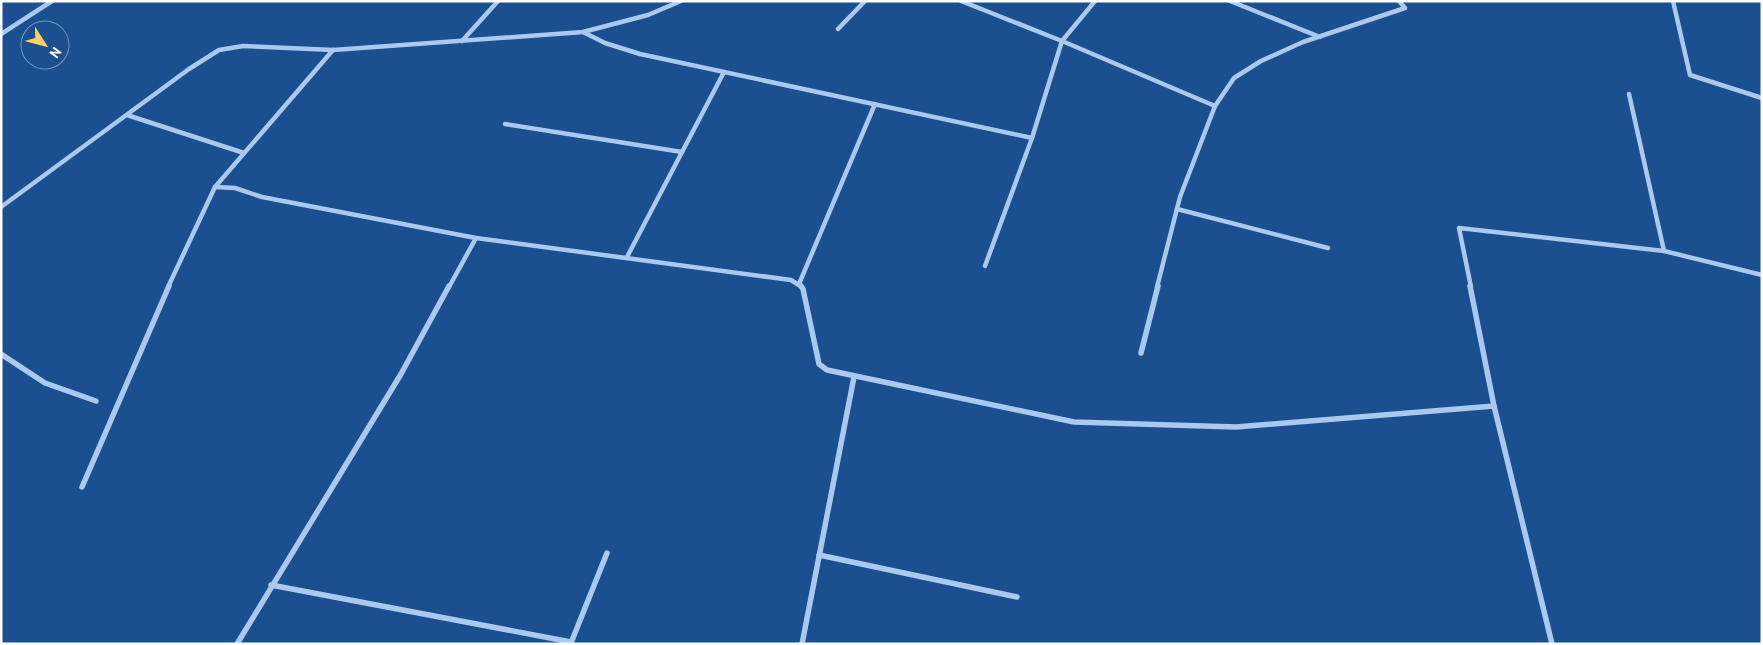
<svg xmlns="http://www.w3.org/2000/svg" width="1763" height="645" font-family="'PT Sans',sans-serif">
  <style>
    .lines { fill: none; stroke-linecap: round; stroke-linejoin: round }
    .minor-far1 { stroke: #a9c9ee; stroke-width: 4.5 }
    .minor { stroke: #a9c9ee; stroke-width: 5.5 }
  </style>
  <rect width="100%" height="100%" fill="#1b4f8f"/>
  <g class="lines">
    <!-- minor-far1 -->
    <g class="minor-far1">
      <path d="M961,1L1062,41L1215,106"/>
      <path d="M1230,1L1320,37"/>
      <path d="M1673,1L1690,75L1762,98"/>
      <path d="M838,29L865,1"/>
      <path d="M583,32L605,43L640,54L1032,138"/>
      <path d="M1,34L52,1"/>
      <path d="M462,41L498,1"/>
      <path d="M1629,94L1664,251"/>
      <path d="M127,115L244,153"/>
      <path d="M505,124L682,152"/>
      <path d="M215,187L235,188L262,197L476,238L791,280L802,287"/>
      <path d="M1,207L189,69L219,50L243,46L333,50L583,32L648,15L681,1"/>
      <path d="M1177,209L1328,248"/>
      <path d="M627,257L724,72"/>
      <path d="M985,266L1032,138L1062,41L1095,1"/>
      <path d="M799,284L875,104"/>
      <path d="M168,287L215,187L333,50"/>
      <path d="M449,287L476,238"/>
      <path d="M1157,287L1180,197L1215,106L1234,78L1261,61L1303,42L1405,8L1399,1"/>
      <path d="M1471,287L1459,228L1664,251L1762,275"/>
    </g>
    <!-- minor -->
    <g class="minor">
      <path d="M801,286L803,289L819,364L827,370L1074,422L1236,427L1494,406"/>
      <path d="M1470,286L1494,406L1552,644"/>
      <path d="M1141,353L1158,286"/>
      <path d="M1,354L45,383L96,401"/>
      <path d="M82,487L169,286"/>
      <path d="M819,555L1017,597"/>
      <path d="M271,585L571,642"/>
      <path d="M571,643L607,553"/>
      <path d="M237,644L401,374L449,286"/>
      <path d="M802,644L854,377"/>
    </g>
  </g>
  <!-- border -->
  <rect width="1763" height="645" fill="none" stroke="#ffffff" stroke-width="5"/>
  <!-- north arrow -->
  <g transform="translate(45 45) rotate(126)"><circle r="24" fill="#1b4f8f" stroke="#7695bc"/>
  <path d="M0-4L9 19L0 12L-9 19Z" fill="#ffd166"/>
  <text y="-8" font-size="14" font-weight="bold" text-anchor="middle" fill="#ffffff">N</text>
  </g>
</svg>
